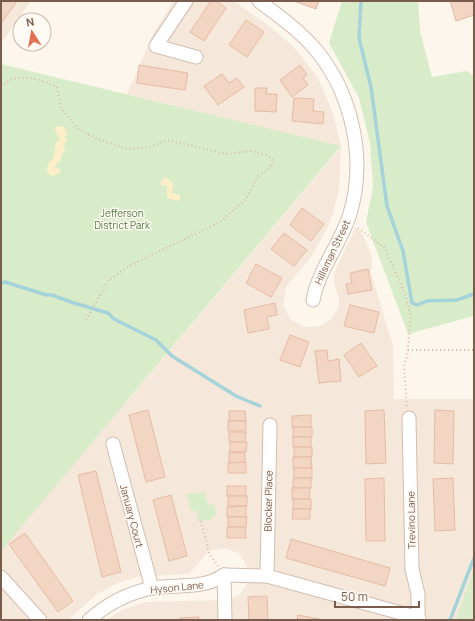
<svg xmlns="http://www.w3.org/2000/svg" width="475" height="621" font-family="Manrope,sans-serif">
  <style>
    .residential { fill: #f5e8da }
    .green { fill: #d8ecc9 }
    .sand { fill: #fcefc7 }
    .lines { fill: none; stroke-linecap: round; stroke-linejoin: round }
    .stream { stroke: #a5d3da; stroke-width: 3.5 }
    .building { fill: #f3d5c3; stroke: #e6bba3 }
    .street-casing { stroke: #d1beb0; stroke-width: 15 }
    .path { stroke: #d9b8a5; stroke-width: 2; stroke-dasharray: 1 3; stroke-linecap: butt }
    .street { stroke: #fff; stroke-width: 13 }
    .labels { text-anchor: middle; dominant-baseline: central; stroke-width: 3; stroke-linejoin: round; paint-order: stroke }
    .park-label { font-size: 10px; fill: #537a41; stroke: #fffaf3 }
    .street-label { font-size: 10px; fill: #7a5c4d; stroke: #fffaf3 }
  </style>
  <rect width="100%" height="100%" fill="#fdf6ec"/>
  <!-- residential -->
  <g class="residential">
    <path d="M1,1H31L1,43Z"/>
    <path d="M174,1H234L267,24L294,47L318,78L332,111L341,146L339,190L330,223L311,257L286,287L283,305L291,320L305,327L321,326L332,318L338,308L339,299L334,282V273L356,227L363,235L372,257L371,272L393,346L394,399H474V620H106L122,610L145,602L225,600L238,596L246,586L248,568L239,553L224,548L209,551L189,574L137,577L118,583L97,594L68,620H1V546L130,398L341,147L127,94L154,32Z"/>
  </g>
  <!-- green -->
  <g class="green">
    <path d="M342,1H418L420,31L432,77L467,71L474,76V316L408,334L366,222L373,187L370,143L359,98L329,43Z"/>
    <path d="M1,64L341,146L1,551Z"/>
    <path d="M205,492L207,503L215,506L216,516L212,517V520L198,521L197,511H191L187,494Z"/>
    <path d="M474,568V620H456Z"/>
  </g>
  <!-- sand -->
  <g class="sand">
    <path d="M63,126L67,132L65,137L67,141L63,145L66,149L62,154L60,162L56,164L55,167L60,169V173L52,176L47,173L48,163L53,159L56,143L60,139C58,134 54,133 56,127Z"/>
    <path d="M166,177L173,183L172,193L180,195V200L178,201L167,198V185L161,186V181Z"/>
  </g>
  <g class="lines">
    <!-- stream -->
    <g class="stream">
      <path d="M361,1L359,38L371,87L387,206L403,251L412,303L417,305L427,301L457,300L474,294"/>
      <path d="M1,283L5,282L47,295H52L74,303L108,313L114,319L156,340L172,356L236,396L260,406"/>
      <path d="M450,620L474,558"/>
    </g>
  </g>
  <!-- building -->
  <g class="building">
    <path d="M1,1H17L1,24Z"/>
    <path d="M211,1H216L226,8L204,41L190,32Z"/>
    <path d="M294,1H319L316,9Z"/>
    <path d="M450,1H474V15L456,21Z"/>
    <path d="M246,20L264,32L247,57L229,45Z"/>
    <path d="M139,65L188,73L185,90L137,83Z"/>
    <path d="M300,65L307,75L303,78L308,85L292,97L280,80Z"/>
    <path d="M222,74L229,83L237,78L244,87L218,105L204,86Z"/>
    <path d="M255,88H267L266,94H277L276,112L255,111Z"/>
    <path d="M294,98L314,99L313,111L324,112L323,124L292,121Z"/>
    <path d="M302,208L324,224L311,241L290,225Z"/>
    <path d="M284,233L307,250L294,266L271,249Z"/>
    <path d="M256,264L282,278L271,297L246,283Z"/>
    <path d="M368,269L372,290L348,294L346,284L352,283L350,273Z"/>
    <path d="M275,303L277,315L267,317L269,329L248,333L244,310Z"/>
    <path d="M350,305L379,312L374,333L344,326Z"/>
    <path d="M290,335L309,342L300,367L280,360Z"/>
    <path d="M361,343L377,366L359,377L344,355Z"/>
    <path d="M327,350L328,361L339,359L341,381L319,383L315,351Z"/>
    <path d="M148,410L165,477L146,482L129,415Z"/>
    <path d="M384,410L386,463L366,464L365,411Z"/>
    <path d="M435,410L454,411L453,464L434,463Z"/>
    <path d="M229,411H245L246,421H229Z"/>
    <path d="M311,415V427H292V416Z"/>
    <rect x="228" y="421" width="18" height="10"/>
    <rect x="293" y="427" width="19" height="10"/>
    <path d="M229,432H246L245,442H229Z"/>
    <rect x="293" y="437" width="18" height="10"/>
    <path d="M230,442H247L246,452H230Z"/>
    <rect x="294" y="447" width="18" height="10"/>
    <path d="M229,452L245,453V462L229,463Z"/>
    <path d="M293,457H311L312,468H293Z"/>
    <path d="M246,462V473H228V463Z"/>
    <rect x="294" y="468" width="18" height="10"/>
    <path d="M96,471L121,572L102,577L78,475Z"/>
    <rect x="293" y="478" width="18" height="10"/>
    <path d="M384,478L385,541H366L365,479Z"/>
    <path d="M453,478L455,530L435,531L433,479Z"/>
    <rect x="227" y="486" width="19" height="10"/>
    <path d="M292,488H310L309,499H292Z"/>
    <path d="M171,495L187,556L169,561L153,500Z"/>
    <rect x="228" y="496" width="19" height="10"/>
    <rect x="293" y="499" width="18" height="10"/>
    <path d="M246,506V517H227V507Z"/>
    <path d="M293,509H310V519H292Z"/>
    <path d="M228,517H247L246,527H228Z"/>
    <path d="M227,527H245L246,538H227Z"/>
    <path d="M25,533L73,601L58,612L9,544Z"/>
    <path d="M291,539L390,568L385,586L286,558Z"/>
    <path d="M267,596L268,620H249L248,597Z"/>
    <path d="M298,615L324,620H297Z"/>
    <path d="M199,617V620H180V618Z"/>
  </g>
  <g class="lines">
    <defs>
      <g id="street">
        <path d="M186,1L156,46L196,57"/>
        <path d="M259,1C279,16 300,31 316,50C353,95 367,161 349,217C339,246 319,269 313,300"/>
        <path d="M409,418L412,569L418,594V620"/>
        <path d="M113,444L152,588"/>
        <path d="M224,575L267,576L419,618"/>
        <path d="M224,575L225,620"/>
        <path d="M267,576L270,425"/>
        <path d="M1,577L40,620"/>
        <path d="M89,620C107,604 128,593 152,588C177,584 202,590 224,575"/>
      </g>
    </defs>
    <!-- street casing -->
    <use href="#street" class="street-casing"/>
    <!-- path -->
    <g class="path">
      <path d="M1,87C17,71 40,79 57,87L61,108L79,130L98,139L127,149L150,147L167,140L226,154L252,151L269,156L274,162L269,169L258,176L245,200L220,222L129,266L108,281L86,320"/>
      <path d="M358,228L385,248L405,294L411,317L407,356L404,366L407,407"/>
      <path d="M408,350H474"/>
      <path d="M201,521L209,553L218,566"/>
    </g>
    <!-- street -->
    <use href="#street" class="street"/>
  </g>
  <g class="labels">
    <!-- park labels -->
    <g class="park-label">
      <text x="122" y="213">Jefferson<tspan x="122" dy="12">District Park</tspan></text>
    </g>
    <!-- street labels -->
    <g class="street-label">
      <text transform="translate(332 252) rotate(-65)">Hillsman Street</text>
      <text transform="translate(268 501) rotate(-89)">Blocker Place</text>
      <text transform="translate(132 516) rotate(75)">January Court</text>
      <text transform="translate(411 520) rotate(-91)">Trevino Lane</text>
      <text transform="translate(177 587) rotate(-6)">Hyson Lane</text>
    </g>
  </g>
  <!-- border -->
  <rect width="475" height="621" fill="none" stroke="#7a5c4d" stroke-width="4"/>
  <!-- north arrow -->
  <g transform="translate(32 32) rotate(349)"><circle r="19" fill="#fffaf3" stroke="#cabbb1"/>
  <path d="M0-3L7 15L0 10L-7 15Z" fill="#e76f51"/>
  <text y="-6" font-size="11" font-weight="bold" text-anchor="middle" fill="#7a5c4d">N</text>
  </g>
  <!-- scale -->
  <path d="M335 601v6h84v-6" fill="none" stroke="#7a5c4d" stroke-width="2"/>
  <text x="341" y="601" font-size="12" fill="#7a5c4d" stroke="#fffaf3" stroke-width="3" paint-order="stroke">50 m</text>
</svg>
